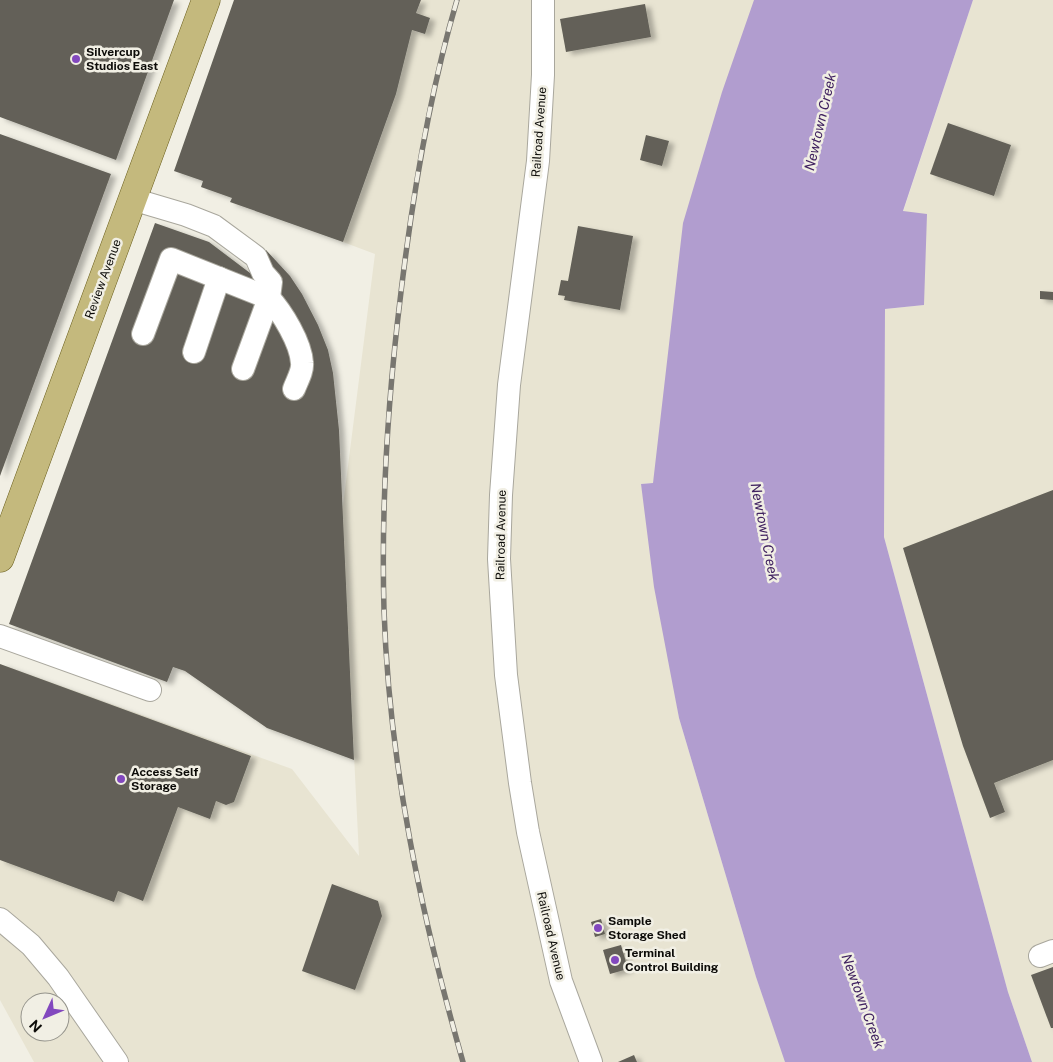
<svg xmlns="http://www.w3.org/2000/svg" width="1053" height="1062" font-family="'Public Sans',sans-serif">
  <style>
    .built { fill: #e8e4d2; fill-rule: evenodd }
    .water { fill: #b19dcf }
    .building { fill: #636158; filter: url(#shadow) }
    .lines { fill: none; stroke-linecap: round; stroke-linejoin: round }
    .minor-casing { stroke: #a9a79d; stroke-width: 24 }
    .major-casing { stroke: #6a5e1c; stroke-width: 29 }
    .minor { stroke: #fff; stroke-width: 22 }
    .major { stroke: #c4b97d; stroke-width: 28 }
    .rail-casing { stroke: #787670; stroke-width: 5.5 }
    .rail { stroke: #f1efe4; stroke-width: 4; stroke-dasharray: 11; stroke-linecap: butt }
    .poi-dot { fill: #8248be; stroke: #f1efe4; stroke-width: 2 }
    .labels { text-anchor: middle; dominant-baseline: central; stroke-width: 5; stroke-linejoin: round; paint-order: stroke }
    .poi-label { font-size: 12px; font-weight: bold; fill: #0c0b08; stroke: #f1efe4; text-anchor: start }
    .street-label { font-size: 12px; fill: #0c0b08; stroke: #f1efe4 }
    .water-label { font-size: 14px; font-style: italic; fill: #402260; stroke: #f1efe4 }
  </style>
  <defs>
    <filter id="shadow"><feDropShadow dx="5.5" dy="3" stdDeviation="2.5" flood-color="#0004"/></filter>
  </defs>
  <rect width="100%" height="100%" fill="#f1efe4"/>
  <!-- built -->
  <g class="built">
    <path d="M421,0H755L653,483L641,484L679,718L756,977L786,1062H34L0,1000V664L292,769L359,856L342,513L375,254L343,242L396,94L412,30L424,34L430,19L416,13ZM30,1002H60V1032H30Z"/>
    <path d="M973,0H1053V1062H1032L1008,992L884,537L885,309L924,305L903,212Z"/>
  </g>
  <!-- water -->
  <path class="water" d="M754,0H973L903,211L927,214L924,305L885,309L884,537L1008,992L1032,1062H785L756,977L679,718L654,587L641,484L653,483L683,223L722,92Z"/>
  <!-- building -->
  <g class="building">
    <path d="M0,0H174L116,160L0,117Z"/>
    <path d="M234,0H421L416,13L430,18L425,34L412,30L396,94L343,242L230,202L232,198L201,187L203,181L174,171Z"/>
    <path d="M645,4L651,37L566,52L560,19Z"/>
    <path d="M948,123L1011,145L994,196L930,174Z"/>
    <path d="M0,134L111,174L0,476Z"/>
    <path d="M646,135L669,141L662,166L640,160Z"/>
    <path d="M155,223L209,242L254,276L266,250L290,276L302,294L318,325L328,350L333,373L339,430L354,760L267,728L185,671L173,667L167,682L9,624Z"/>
    <path d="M578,226L633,236L620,310L564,300L565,296L558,295L561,280L568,281Z"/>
    <path d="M1040,291L1053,292V300L1040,299Z"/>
    <path d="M1053,490V760L994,783L1005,812L990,818L963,746L903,548Z"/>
    <path d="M0,664L251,756L234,802L226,805L216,801L210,819L178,807L143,901L118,891L114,902L0,860Z"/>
    <path d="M332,884L378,901L382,916L355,990L302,971Z"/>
    <path d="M601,919L605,934L595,937L591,922Z"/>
    <path d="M621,945L628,969L610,974L603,950Z"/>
    <path d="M1053,967V1028H1051L1031,975Z"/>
    <path d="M634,1055L637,1062H618Z"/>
  </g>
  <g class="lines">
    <defs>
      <g id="minor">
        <path d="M543,0V75L538,161L509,385L501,495L499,559L506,675L520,783L528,832L561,981L591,1062"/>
        <path d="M132,199L186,215L214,226L256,257L263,273L271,282L269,298L243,369"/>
        <path d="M143,334L171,259L269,298C282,312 301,343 302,363C303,371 297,381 294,389"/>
        <path d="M194,352L219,278"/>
        <path d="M0,636L150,690"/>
        <path d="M0,919L31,945L58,977L117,1062"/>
        <path d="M1040,956L1053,951"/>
      </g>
      <path id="major" d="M0,558L206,0"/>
    </defs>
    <!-- minor casing -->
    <use href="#minor" class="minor-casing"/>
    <!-- major casing -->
    <use href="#major" class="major-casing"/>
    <!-- minor -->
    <use href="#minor" class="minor"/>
    <!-- major -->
    <use href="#major" class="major"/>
    <defs>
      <path id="rail" d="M457,0C429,95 413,193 401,292C388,397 381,503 384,610C389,763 421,915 463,1062"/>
    </defs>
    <!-- rail casing -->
    <use href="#rail" class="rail-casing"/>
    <!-- rail -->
    <use href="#rail" class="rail"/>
  </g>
  <!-- markers -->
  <g class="poi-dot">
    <circle cx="76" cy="59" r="5"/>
    <circle cx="121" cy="779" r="5"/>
    <circle cx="598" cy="928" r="5"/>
    <circle cx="615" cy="960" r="5"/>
  </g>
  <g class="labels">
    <!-- poi labels -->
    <g class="poi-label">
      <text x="86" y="52">Silvercup<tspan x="86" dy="14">Studios East</tspan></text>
      <text x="131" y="772">Access Self<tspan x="131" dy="14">Storage</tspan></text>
      <text x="608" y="921">Sample<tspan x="608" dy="14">Storage Shed</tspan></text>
      <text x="625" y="953">Terminal<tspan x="625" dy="14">Control Building</tspan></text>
    </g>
    <!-- street labels -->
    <g class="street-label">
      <text transform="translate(539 132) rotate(-86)">Railroad Avenue</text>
      <text transform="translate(103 279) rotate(-70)">Review Avenue</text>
      <text transform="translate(501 535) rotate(-89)">Railroad Avenue</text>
      <text transform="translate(551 936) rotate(77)">Railroad Avenue</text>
    </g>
    <!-- water labels -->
    <g class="water-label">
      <text transform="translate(820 122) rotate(-77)">Newtown Creek</text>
      <text transform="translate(765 532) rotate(79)">Newtown Creek</text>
      <text transform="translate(863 1001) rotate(70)">Newtown Creek</text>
    </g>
  </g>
  <!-- north arrow -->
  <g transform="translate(45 1017) rotate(226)"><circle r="24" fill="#f1efe4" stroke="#95948c"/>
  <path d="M0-4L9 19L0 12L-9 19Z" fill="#8248be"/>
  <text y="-8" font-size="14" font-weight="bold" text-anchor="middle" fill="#0c0b08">N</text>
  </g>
</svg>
